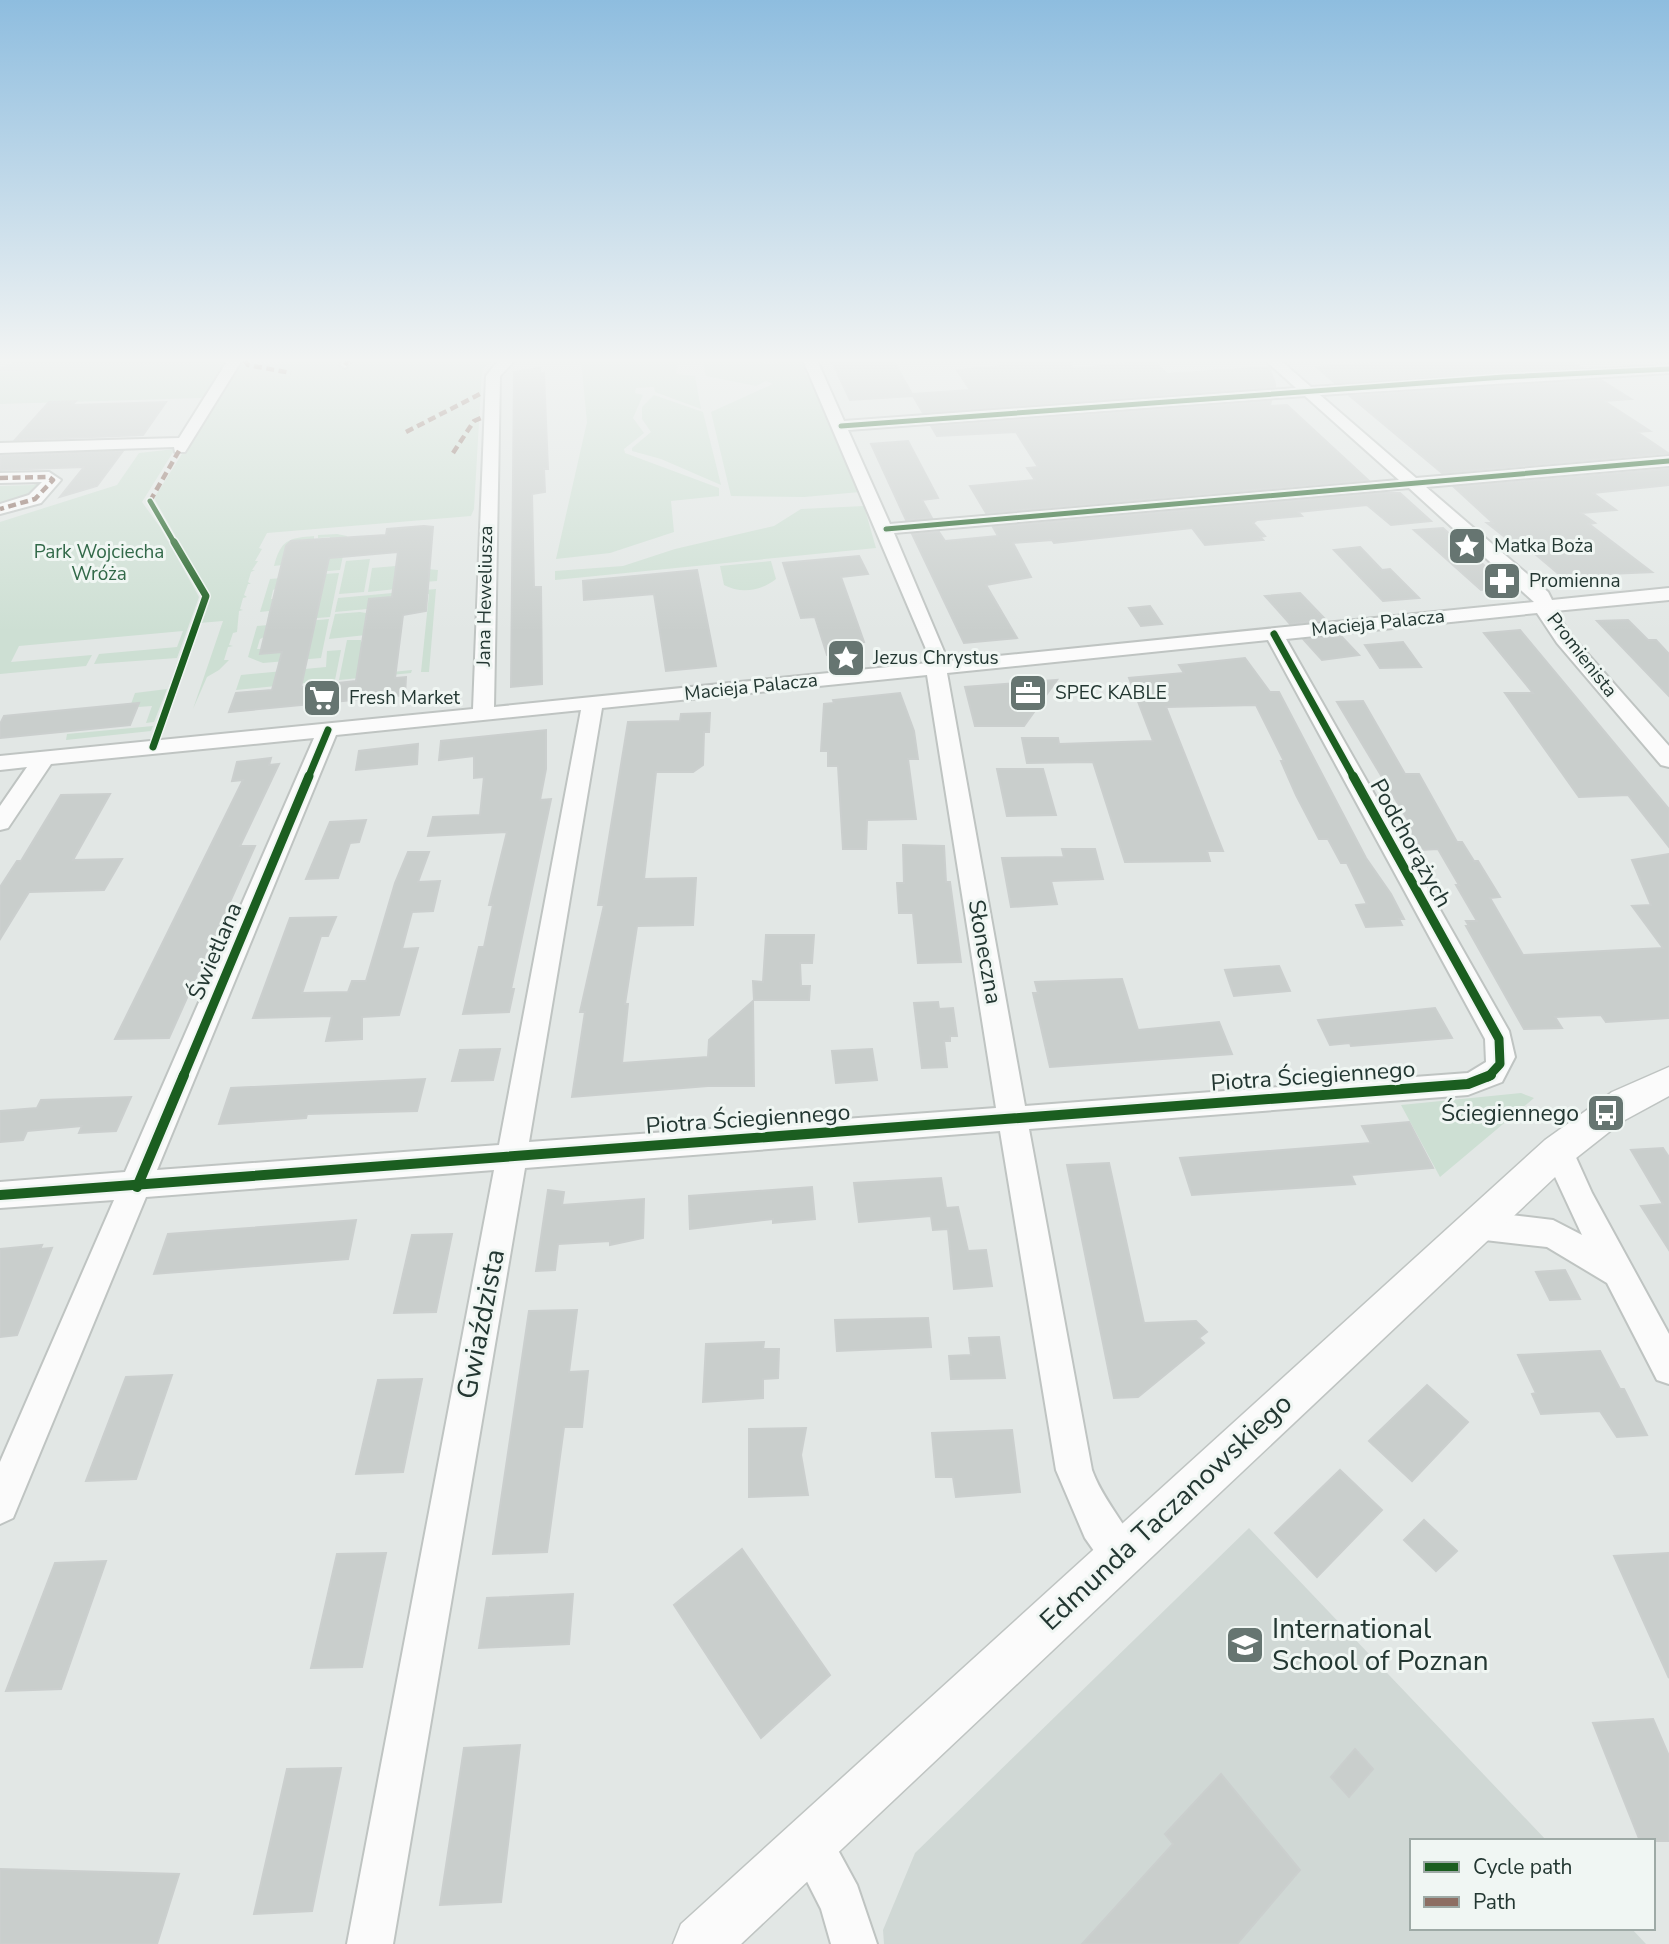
<svg xmlns="http://www.w3.org/2000/svg" width="1669" height="1944" font-family="'Nunito Sans',sans-serif">
  <style>
    .built { fill: #d0d8d5 }
    .green { fill: #cddfd3 }
    .building { fill: #c9cecc; stroke: #cbcfce; stroke-width: 2; fill-rule: evenodd }
    .lines { fill: none; stroke-linecap: round; stroke-linejoin: round }
    .pedestrian-casing { stroke: #bfc4c2; stroke-width: 4 }
    .minor-casing { stroke: #bfc4c2; stroke-width: 4 }
    .tertiary-casing { stroke: #bfc4c2; stroke-width: 3 }
    .pedestrian { fill: #fbfbfb; fill-rule: evenodd }
    .minor { fill: #fbfbfb; fill-rule: evenodd }
    .tertiary { fill: #fbfbfb; fill-rule: evenodd }
    .quiet { stroke: #8d6e63; stroke-width: 4.5; stroke-dasharray: 8 4.5; stroke-linecap: butt }
    .cycleway-far3-casing { stroke: #f0f6f3; stroke-width: 8 }
    .cycleway-far2-casing { stroke: #f0f6f3; stroke-width: 10 }
    .cycleway-far1-casing { stroke: #f0f6f3; stroke-width: 13 }
    .cycleway-casing { stroke: #f0f6f3; stroke-width: 15 }
    .cycleway-far3 { stroke: #1b5e20; stroke-width: 5 }
    .cycleway-far2 { stroke: #1b5e20; stroke-width: 7 }
    .cycleway-far1 { stroke: #1b5e20; stroke-width: 9 }
    .cycleway { stroke: #1b5e20; stroke-width: 10 }
    .labels { text-anchor: middle; dominant-baseline: central; stroke-width: 6; stroke-linejoin: round; paint-order: stroke }
    .far-poi-label { font-size: 19px; fill: #233732; stroke: #f0f6f3; text-anchor: start }
    .far-park-label { font-size: 19px; fill: #326949; stroke: #f0f6f3 }
    .far-street-label { font-size: 19px; fill: #233732; stroke: #f0f6f3 }
    .street-label { font-size: 23px; fill: #233732; stroke: #f0f6f3 }
    .poi-label { font-size: 23px; fill: #233732; stroke: #f0f6f3; text-anchor: end }
    .near-street-label { font-size: 28px; fill: #233732; stroke: #f0f6f3 }
    .near-poi-label { font-size: 28px; fill: #233732; stroke: #f0f6f3; text-anchor: start }
  </style>
  <rect width="100%" height="100%" fill="#e2e7e5"/>
  <!-- built -->
  <g class="built">
    <path d="M18,360H209L206,363L0,372V368Z"/>
    <path d="M1249,1528L1547,1841H1412V1928H1631L1646,1944H884L883,1930L915,1853Z"/>
  </g>
  <!-- green -->
  <g class="green">
    <path d="M209,360H229L207,396L201,398L0,404V372L206,363Z"/>
    <path d="M355,360H493L482,370L474,509L471,516L267,533L259,548L262,549L255,561H258L252,570H255L251,572L248,582L251,584H248L244,595L247,597L243,598L240,609L243,610L239,611L237,632L233,633L229,645L233,646L228,647L224,660H229L219,670L207,677L193,709L223,621L199,623L209,595L154,498L239,364Z"/>
    <path d="M581,360H697L678,361L676,374L695,376L701,409L655,392L654,387L636,388L635,393L643,395L633,418L644,433L624,449L625,453L719,488V496L671,501L674,532L610,553L556,559L587,422Z"/>
    <path d="M702,360H763L765,364L779,363L778,360H804L808,368L805,374L811,377L860,492L804,497L731,496L711,412L773,384L766,381L756,386L706,376Z"/>
    <path d="M654,395L703,412L721,485L661,459L632,451V448L651,432L642,419V407Z"/>
    <path d="M175,449L142,502L160,527L199,597L177,658L94,664L99,654L177,647L183,631L19,646L11,662L92,655L86,666L0,674V522L117,485L139,453Z"/>
    <path d="M38,480L44,481L39,494L0,508V486L34,485Z"/>
    <path d="M864,506L876,548L555,580V571L623,566L675,549L774,526L801,509Z"/>
    <path d="M337,534L347,536L340,570L280,575L282,565L274,566C281,540 288,538 314,536V539C299,540 286,539 284,554L329,541L330,537L318,538V535Z"/>
    <path d="M370,559L364,592L339,594L346,561Z"/>
    <path d="M771,561L776,579C761,591 741,594 724,585L720,566Z"/>
    <path d="M396,566L438,570L437,581L424,582V586L368,592L372,568Z"/>
    <path d="M339,573L330,617L267,622L269,611L260,612L270,579L304,576L273,590L271,599H320L323,585L309,575Z"/>
    <path d="M436,589L429,672H421L429,594L369,599L367,609L335,612L338,598Z"/>
    <path d="M360,612L366,613V635L329,639L335,614Z"/>
    <path d="M329,619L321,658L263,663L248,657L257,626L293,623L260,639L257,649H261L297,622Z"/>
    <path d="M347,640H361V644L392,672L412,670L411,673L339,680Z"/>
    <path d="M341,650L335,680L236,690L241,675L326,667L327,651Z"/>
    <path d="M167,689L154,722L146,723L152,706L138,707L139,703L131,704L135,693Z"/>
    <path d="M153,726L151,731L66,740L67,734Z"/>
    <path d="M1521,1093L1534,1098L1440,1177L1401,1105Z"/>
  </g>
  <!-- building -->
  <g class="building">
    <path d="M831,360H893L912,394L970,390L957,370L1003,366L1001,363L1068,360L1074,369L1154,360L1167,374L1269,367L1275,384V387L923,413L913,396L850,400Z"/>
    <path d="M1423,360H1569L1582,368L1335,383L1316,367Z"/>
    <path d="M540,368V373H544L548,469H544L545,492L532,494L534,587H541L542,684L511,687L514,372Z"/>
    <path d="M1601,380L1631,399L1604,401L1650,431L1637,432L1668,453L1442,473L1350,396Z"/>
    <path d="M76,401L72,405L166,402L143,435L15,440L49,402Z"/>
    <path d="M1271,401L1270,406L1287,405L1368,480L986,513L970,486L1035,480L1027,468L1038,467L1016,432L937,436L931,426Z"/>
    <path d="M908,441L938,498L922,500L932,518L906,520L871,444Z"/>
    <path d="M123,451L97,486L60,497L84,467L0,470L1,456Z"/>
    <path d="M1669,469V485L1593,493L1616,510L1581,513L1595,523L1589,524L1652,572L1561,576L1528,548L1520,549L1487,523H1493L1454,487Z"/>
    <path d="M1382,493H1400L1431,521L1391,525L1367,505L1298,512L1302,516L1257,520L1253,523L1265,536L1260,537L1263,540L1205,545L1192,528L1054,543L1052,540L1013,543L1031,577L986,585L1017,638L964,643L912,534L939,532L945,541L998,536L993,527Z"/>
    <path d="M424,526L433,527L426,611L403,615L395,678L406,677L405,695L229,712L236,693L272,690L282,652L260,654L286,546L291,541L386,535L387,529ZM398,552L392,597L369,599L356,681L301,687L329,558Z"/>
    <path d="M1443,528L1508,587L1481,590L1414,530Z"/>
    <path d="M1360,547L1382,570L1390,569L1419,598L1383,601L1334,550Z"/>
    <path d="M859,556L868,574L841,577L864,642L858,643L861,651L827,655L815,617L801,618L783,563Z"/>
    <path d="M697,570L716,666L666,671L654,594L584,600L583,581Z"/>
    <path d="M1300,593L1326,620L1290,624L1265,596Z"/>
    <path d="M1150,606L1162,624L1141,626L1129,608Z"/>
    <path d="M1628,620L1648,640H1656L1669,654V696L1597,621Z"/>
    <path d="M1520,630L1669,809V847L1628,795L1579,797L1505,693H1533L1484,633Z"/>
    <path d="M1341,636L1359,655L1322,660L1304,640Z"/>
    <path d="M1403,642L1421,667L1380,668L1365,645Z"/>
    <path d="M1245,658L1270,692H1279L1366,858L1391,894L1404,919H1399L1402,925L1366,927L1356,905L1367,904L1347,863H1341L1328,839H1319L1296,795L1281,761H1284L1256,705L1166,707L1223,851H1207L1210,861L1125,862L1093,762L1027,763L1022,738H1058L1059,744L1153,741L1129,678L1184,673L1179,665Z"/>
    <path d="M1057,680L1024,726H975L965,687Z"/>
    <path d="M900,693L914,731L918,759H908L916,819L867,820L866,849H843L838,766H828V751H821L824,704L834,703L833,700Z"/>
    <path d="M1363,701L1405,774H1419L1457,842H1462L1474,861H1478L1500,897L1490,898L1523,955L1663,948L1632,906L1651,905L1632,860L1669,854V1018L1606,1022L1601,1015L1555,1017L1562,1028L1524,1029L1466,926H1469L1466,921H1477L1456,885H1459L1438,849L1421,850L1417,843L1403,836L1410,830L1405,822H1409L1337,702Z"/>
    <path d="M139,703L130,725L0,738V724L4,716Z"/>
    <path d="M710,713L709,732H704L703,765L693,772H656L644,879L696,878L693,925L637,926L625,1004H628L622,1063L708,1057L709,1040L753,1001L754,1086H708L572,1097L585,1012H580L604,905H598L628,722L680,721L681,714Z"/>
    <path d="M546,730V769L540,800L551,799L511,989H514L509,1012L463,1014L479,947H484L493,905H489L507,832L428,836L433,817L480,815L484,777L474,778V756L439,760L441,741Z"/>
    <path d="M418,744L417,764L356,770L359,751Z"/>
    <path d="M271,758L269,765L279,764L240,846H255L169,1038L115,1039L243,780L232,781L237,762Z"/>
    <path d="M997,769H1043L1056,815L1007,816Z"/>
    <path d="M110,794L73,860L122,859L104,890L29,892L0,939V887L17,861H21L61,795Z"/>
    <path d="M366,820L359,842L350,843L338,878L306,879L330,822Z"/>
    <path d="M903,845L944,846L946,882H950L961,962L918,963L913,913H899L897,883H904Z"/>
    <path d="M1062,849H1095L1103,879L1051,881L1057,904L1011,907L1002,858L1064,857Z"/>
    <path d="M408,852H429L418,882L440,881L433,911L412,912L402,949L418,948L399,1015L362,1017V1039L326,1041L332,1016L253,1018L290,918L336,917L328,936H321L302,993L348,992L352,981H366L395,883Z"/>
    <path d="M766,935H814L812,963H800L801,986H810L809,1000H754L753,981L763,982Z"/>
    <path d="M1279,966L1290,991L1234,996L1225,970Z"/>
    <path d="M1122,979L1138,1030L1219,1022L1232,1054L1050,1067L1033,993H1038L1035,982Z"/>
    <path d="M938,1002L939,1009L953,1008L957,1036H950V1041H944L947,1067L922,1068L914,1003Z"/>
    <path d="M1435,1008L1452,1038L1351,1046L1350,1043L1330,1045L1318,1020Z"/>
    <path d="M500,1049L493,1080L452,1081L460,1050Z"/>
    <path d="M872,1049L877,1080L836,1083L832,1051Z"/>
    <path d="M425,1079L417,1111L307,1114L306,1118L219,1124L231,1088Z"/>
    <path d="M131,1097L116,1131L79,1133L82,1126L27,1131L23,1140L0,1142V1111L37,1108L41,1100Z"/>
    <path d="M1409,1122L1433,1168L1351,1175L1355,1184L1192,1195L1180,1158L1371,1143L1362,1126Z"/>
    <path d="M1663,1148L1669,1157V1250L1641,1206L1663,1204L1631,1150Z"/>
    <path d="M1109,1163L1144,1323L1196,1321L1207,1332L1199,1338L1204,1343L1138,1397L1114,1398L1067,1165Z"/>
    <path d="M941,1178L946,1208L958,1207L968,1251L986,1250L992,1286L954,1289L948,1229L933,1230L931,1216L859,1222L854,1183Z"/>
    <path d="M812,1187L815,1219L773,1223V1219L690,1229L689,1196Z"/>
    <path d="M548,1190L564,1192L562,1205L644,1199L643,1238L610,1245V1241L558,1244L555,1270L536,1271Z"/>
    <path d="M356,1220L348,1259L154,1274L168,1234Z"/>
    <path d="M452,1234L436,1312L394,1313L412,1235Z"/>
    <path d="M42,1245L40,1249L52,1248L17,1335L0,1337V1249Z"/>
    <path d="M1565,1270L1580,1299L1550,1300L1536,1272Z"/>
    <path d="M577,1310L569,1372L588,1371L582,1427H564L547,1552L493,1554L529,1311Z"/>
    <path d="M928,1318L931,1347L837,1351L835,1320Z"/>
    <path d="M999,1337L1005,1378L951,1379L949,1356L971,1355L969,1338Z"/>
    <path d="M764,1342L763,1349H779L778,1378L763,1379V1398L703,1402L706,1344Z"/>
    <path d="M1600,1351L1620,1389H1624L1647,1435L1617,1437L1600,1411L1541,1414L1532,1394L1536,1393L1518,1355Z"/>
    <path d="M172,1375L136,1479L86,1481L126,1377Z"/>
    <path d="M422,1379L403,1472L356,1474L378,1380Z"/>
    <path d="M1427,1385L1468,1422L1412,1481L1369,1441Z"/>
    <path d="M806,1428L801,1455L808,1495L749,1497V1429Z"/>
    <path d="M1012,1430L1020,1492L956,1497L953,1477H936L932,1433Z"/>
    <path d="M1340,1470L1382,1510L1317,1577L1275,1533Z"/>
    <path d="M1424,1520L1457,1551L1436,1571L1404,1540Z"/>
    <path d="M742,1549L830,1675L761,1738L674,1605Z"/>
    <path d="M386,1553L362,1667L311,1668L337,1554Z"/>
    <path d="M1669,1553V1678L1614,1556Z"/>
    <path d="M106,1561L61,1689L6,1691L55,1563Z"/>
    <path d="M573,1594L569,1644L479,1648L487,1598Z"/>
    <path d="M1653,1719L1669,1756V1841H1640L1593,1723Z"/>
    <path d="M520,1745L501,1902L440,1905L464,1748Z"/>
    <path d="M1355,1749L1373,1769L1349,1797L1331,1777Z"/>
    <path d="M341,1768L312,1911L254,1914L287,1769Z"/>
    <path d="M1221,1774L1300,1870L1237,1944H1082L1173,1844L1165,1834Z"/>
    <path d="M0,1869L179,1874L157,1944H0Z"/>
  </g>
  <g class="lines">
    <defs>
      <path id="pedestrian" d="M343,360H353L345,368L340,365Z"/>
      <g id="minor">
        <path d="M228,360H242L185,452H175L174,447L0,453V443L179,438Z"/>
        <path d="M499,360H515L500,376L494,707L928,663L929,656L803,360H817L844,421L1296,388L1265,360H1280L1311,387L1669,365V373L1320,395L1416,478L1669,456V466L1426,487L1548,592L1552,600L1669,588V600L1555,611L1571,635L1669,746V767L1661,765L1557,643L1537,613L1286,639L1509,1031L1515,1057L1502,1082L1468,1095L1029,1129L1092,1470C1103,1501 1127,1524 1139,1554L1134,1568L1120,1573L1106,1568L1085,1538L1056,1470L1000,1131L525,1168L393,1944H347L494,1170L146,1197L13,1518L0,1524V1462L114,1200L0,1208V1182L125,1172L314,738L51,764L8,828L0,830V806L27,767L0,770V756L473,709L486,376ZM1305,396L1399,480L890,524L848,430ZM1409,488L1534,602L948,661L894,533ZM1268,640L1485,1039L1486,1062L1468,1073L1025,1106L947,673ZM927,675L996,1108L529,1142L602,708ZM581,710L499,1145L157,1170L336,735Z"/>
        <path d="M49,472L61,480L41,503L0,514V504L29,495L42,482L0,483V473Z"/>
        <path d="M1558,1139L1569,1142L1592,1193L1669,1334V1384L1657,1380L1607,1283L1547,1247L1476,1239L1465,1235L1460,1225L1465,1215L1476,1211L1553,1220L1582,1235L1543,1151L1547,1142Z"/>
        <path d="M810,1822L826,1828L857,1885L877,1944H831L821,1909L788,1844L794,1828Z"/>
      </g>
      <path id="tertiary" d="M1669,1067V1096L1623,1121L1571,1162L741,1944H673L681,1924L1545,1140L1612,1092Z"/>
    </defs>
    <!-- pedestrian casing -->
    <use href="#pedestrian" class="pedestrian-casing"/>
    <!-- minor casing -->
    <use href="#minor" class="minor-casing"/>
    <!-- tertiary casing -->
    <use href="#tertiary" class="tertiary-casing"/>
    <!-- pedestrian -->
    <use href="#pedestrian" class="pedestrian"/>
    <!-- minor -->
    <use href="#minor" class="minor"/>
    <!-- tertiary -->
    <use href="#tertiary" class="tertiary"/>
    <!-- quiet -->
    <g class="quiet">
      <path d="M244,360L248,365L291,373"/>
      <path d="M345,365L348,360"/>
      <path d="M406,432L480,394"/>
      <path d="M453,453L474,421L481,418"/>
      <path d="M0,478L49,477L53,480L35,499L0,509"/>
      <path d="M150,501L180,449"/>
    </g>
    <defs>
      <g id="cycleway-far3">
        <path d="M841,426L1504,377L1669,369"/>
        <path d="M150,501L175,544"/>
        <path d="M886,529L1669,461"/>
      </g>
      <g id="cycleway-far2">
        <path d="M1274,634L1354,778"/>
        <path d="M153,747L206,596L174,542"/>
        <path d="M308,778L328,730"/>
      </g>
      <g id="cycleway-far1">
        <path d="M1353,776L1499,1039L1500,1064L1488,1077"/>
        <path d="M183,1077L309,776"/>
      </g>
      <g id="cycleway">
        <path d="M137,1187L184,1075"/>
        <path d="M0,1195L1468,1084L1491,1075"/>
      </g>
    </defs>
    <!-- cycleway-far3 casing -->
    <use href="#cycleway-far3" class="cycleway-far3-casing"/>
    <!-- cycleway-far2 casing -->
    <use href="#cycleway-far2" class="cycleway-far2-casing"/>
    <!-- cycleway-far1 casing -->
    <use href="#cycleway-far1" class="cycleway-far1-casing"/>
    <!-- cycleway casing -->
    <use href="#cycleway" class="cycleway-casing"/>
    <!-- cycleway-far3 -->
    <use href="#cycleway-far3" class="cycleway-far3"/>
    <!-- cycleway-far2 -->
    <use href="#cycleway-far2" class="cycleway-far2"/>
    <!-- cycleway-far1 -->
    <use href="#cycleway-far1" class="cycleway-far1"/>
    <!-- cycleway -->
    <use href="#cycleway" class="cycleway"/>
  </g>
  <!-- sky -->
  <linearGradient id="sky" x2="0" y2="1"><stop stop-color="#8ebddf"/><stop offset="0.57" stop-color="#f2f4f3"/><stop offset="1" stop-color="#f2f4f3" stop-opacity="0"/></linearGradient>
  <rect width="1669" height="632" fill="url(#sky)"/>
  <!-- icons -->
  <defs>
    <symbol id="sight-square" viewBox="-11 -11 22 22"><rect x="-9" y="-9" width="18" height="18" rx="4" fill="#667571" stroke="#f0f6f3"/><path d="M0-6L1.8-2.2L6-1.7L2.9 1.2L3.7 5.4L0 3.3L-3.7 5.4L-2.9 1.2L-6-1.7L-1.8-2.2Z" fill="#fff"/></symbol>
    <symbol id="pharmacy-square" viewBox="-11 -11 22 22"><rect x="-9" y="-9" width="18" height="18" rx="4" fill="#667571" stroke="#f0f6f3"/><path d="M-2-6h4v4h4v4h-4v4h-4v-4h-4v-4h4Z" fill="#fff"/></symbol>
    <symbol id="office-square" viewBox="-11 -11 22 22"><rect x="-9" y="-9" width="18" height="18" rx="4" fill="#667571" stroke="#f0f6f3"/><path d="M-6-3h4V-5.5h4V-3h4V5H-6ZM-1-4.5V-3h2v-1.5ZM-6 0V1H6V0Z" fill="#fff"/></symbol>
    <symbol id="supermarket-square" viewBox="-11 -11 22 22"><rect x="-9" y="-9" width="18" height="18" rx="4" fill="#667571" stroke="#f0f6f3"/><path d="M-6-5.5h2.5l.6 2H6L4.5 2H-2.5L-4.4-4H-6ZM-1.5 3.2a1.3 1.3 0 1 0 .1 0ZM3 3.2a1.3 1.3 0 1 0 .1 0Z" fill="#fff"/></symbol>
    <symbol id="bus-square" viewBox="-11 -11 22 22"><rect x="-9" y="-9" width="18" height="18" rx="4" fill="#667571" stroke="#f0f6f3"/><path d="M-5-6H5V4H4V6H2V4H-2V6H-4V4H-5ZM-3.5-4V0h7V-4ZM-3.5 1.2v1.5H-2V1.2ZM2 1.2v1.5H3.5V1.2Z" fill="#fff"/></symbol>
    <symbol id="school-square" viewBox="-11 -11 22 22"><rect x="-9" y="-9" width="18" height="18" rx="4" fill="#667571" stroke="#f0f6f3"/><path d="M0-5L7-2L0 1L-7-2ZM-4 1L0 2.5L4 1V4Q0 6-4 4Z" fill="#fff"/></symbol>
  </defs>
  <g fill-rule="evenodd">
    <use href="#sight-square" x="1445" y="524" width="44" height="44"/>
    <use href="#pharmacy-square" x="1480" y="559" width="44" height="44"/>
    <use href="#sight-square" x="824" y="636" width="44" height="44"/>
    <use href="#office-square" x="1006" y="671" width="44" height="44"/>
    <use href="#supermarket-square" x="300" y="676" width="44" height="44"/>
    <use href="#bus-square" x="1584" y="1091" width="44" height="44"/>
    <use href="#school-square" x="1223" y="1623" width="44" height="44"/>
  </g>
  <g class="labels">
    <!-- far-poi labels -->
    <g class="far-poi-label">
      <text x="1494" y="546">Matka Boża</text>
      <text x="1529" y="581">Promienna</text>
      <text x="873" y="658">Jezus Chrystus</text>
      <text x="1055" y="693">SPEC KABLE</text>
      <text x="349" y="698">Fresh Market</text>
    </g>
    <!-- far-park labels -->
    <g class="far-park-label">
      <text x="99" y="552">Park Wojciecha<tspan x="99" dy="22">Wróża</tspan></text>
    </g>
    <!-- far-street labels -->
    <g class="far-street-label">
      <text transform="translate(485 596) rotate(-89)">Jana Heweliusza</text>
      <text transform="translate(1378 623) rotate(-6)">Macieja Palacza</text>
      <text transform="translate(1582 655) rotate(52)">Promienista</text>
      <text transform="translate(751 687) rotate(-6)">Macieja Palacza</text>
    </g>
    <!-- street labels -->
    <g class="street-label">
      <text transform="translate(1411 843) rotate(61)">Podchorążych</text>
      <text transform="translate(215 951) rotate(-67)">Świetlana</text>
      <text transform="translate(985 952) rotate(80)">Słoneczna</text>
      <text transform="translate(1313 1076) rotate(-4)">Piotra Ściegiennego</text>
      <text transform="translate(748 1119) rotate(-4)">Piotra Ściegiennego</text>
    </g>
    <!-- poi labels -->
    <g class="poi-label">
      <text x="1579" y="1113">Ściegiennego</text>
    </g>
    <!-- near-street labels -->
    <g class="near-street-label">
      <text transform="translate(481 1324) rotate(-79)">Gwiaździsta</text>
      <text transform="translate(1166 1512) rotate(-43)">Edmunda Taczanowskiego</text>
    </g>
    <!-- near-poi labels -->
    <g class="near-poi-label">
      <text x="1272" y="1629">International<tspan x="1272" dy="32">School of Poznan</tspan></text>
    </g>
  </g>
  <!-- legend -->
  <rect x="1410" y="1839" width="245" height="91" fill="#f0f6f3" stroke="#9eaaa6" stroke-width="2"/>
  <rect x="1424" y="1862" width="35" height="10" fill="#1b5e20" stroke="#9eaaa6" stroke-width="2"/>
  <text x="1473" y="1874" font-size="21" fill="#233732">Cycle path</text>
  <rect x="1424" y="1897" width="35" height="10" fill="#8d6e63" stroke="#9eaaa6" stroke-width="2"/>
  <text x="1473" y="1909" font-size="21" fill="#233732">Path</text>
</svg>
